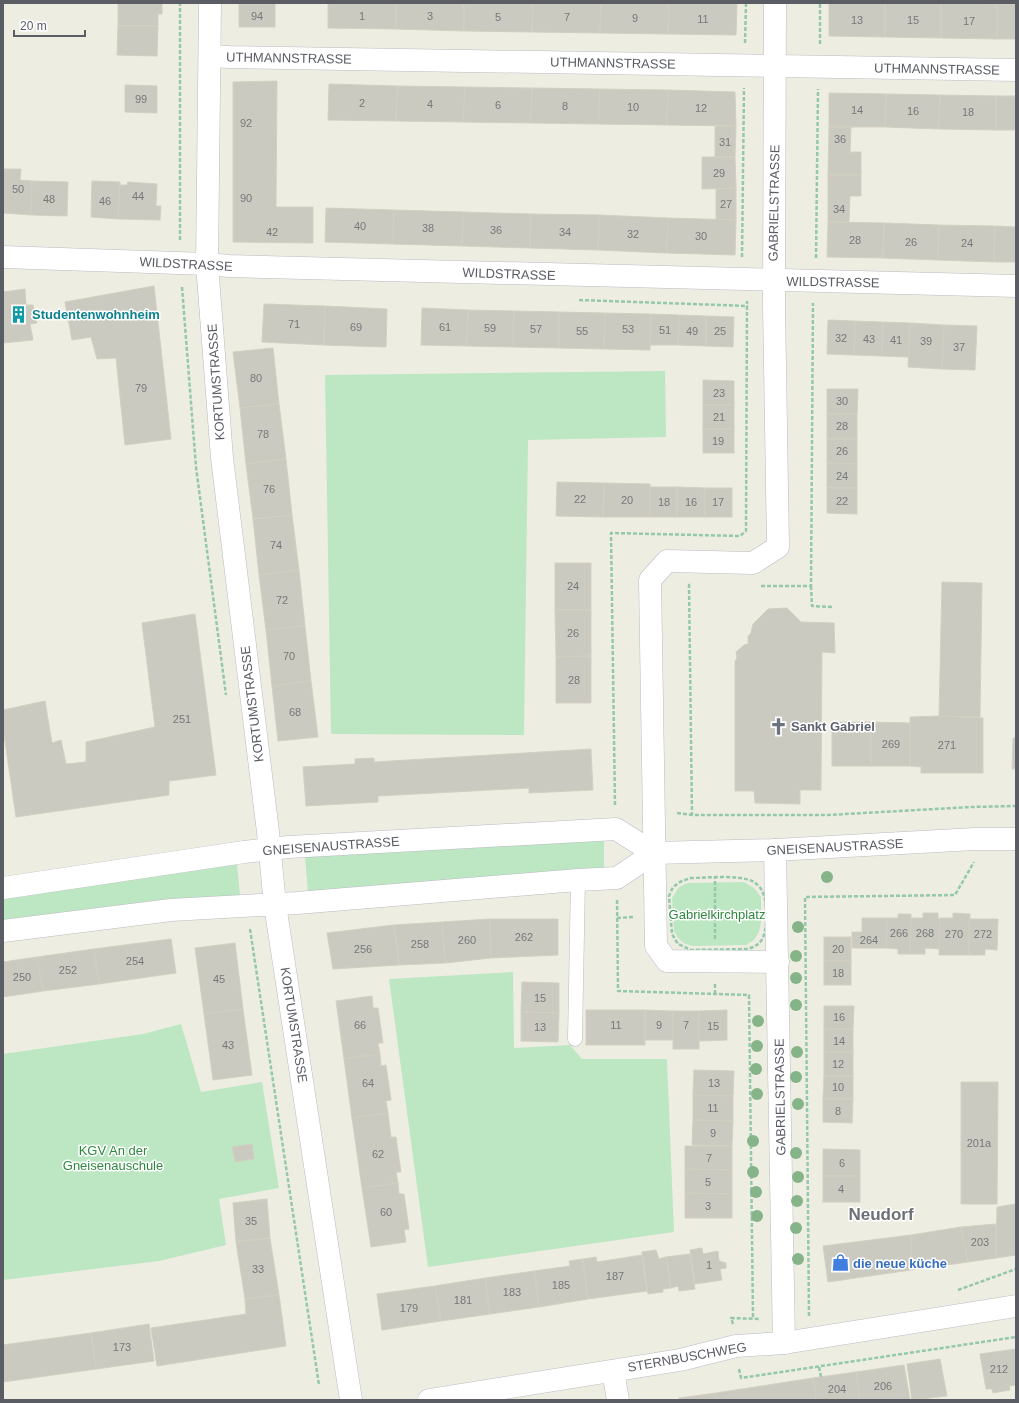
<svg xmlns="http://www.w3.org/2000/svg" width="1019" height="1403" font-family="Arial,sans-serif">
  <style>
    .green { fill: #bce7c2 }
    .building { fill: #cbcac1; stroke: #d3d0c0 }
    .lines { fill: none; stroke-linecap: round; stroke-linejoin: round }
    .lane-casing { stroke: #babbc2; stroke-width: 15 }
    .street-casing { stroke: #babbc2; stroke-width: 23 }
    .secondary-casing { stroke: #babdc4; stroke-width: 23 }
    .path { stroke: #94c8ab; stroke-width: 2.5; stroke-dasharray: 4 2; stroke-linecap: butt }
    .lane { stroke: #fff; stroke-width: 14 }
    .street { stroke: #fff; stroke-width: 22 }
    .secondary { stroke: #fff; stroke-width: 22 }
    .tree { fill: #85b488 }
    .labels { text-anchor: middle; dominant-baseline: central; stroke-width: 3; stroke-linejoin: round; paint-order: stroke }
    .number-label { font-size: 11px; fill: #76787b }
    .street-label { font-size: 13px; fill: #5a5d64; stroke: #fff }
    .culture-label { font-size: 13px; font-weight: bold; fill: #0d838f; stroke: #fff; text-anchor: start }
    .worship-label { font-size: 13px; font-weight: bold; fill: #5b616d; stroke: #fff; text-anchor: start }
    .park-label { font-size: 13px; fill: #2f863f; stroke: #fff }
    .shop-label { font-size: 13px; font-weight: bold; fill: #366cbe; stroke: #fff; text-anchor: start }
    .district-label { font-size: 17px; font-weight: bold; fill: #6b6f76; stroke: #fff }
  </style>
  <rect width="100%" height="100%" fill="#eeede2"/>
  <!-- green -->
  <g class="green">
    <path d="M665,371L666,437L528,440L524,735L331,734L325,375Z"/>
    <path d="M604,839V869L308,892L305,857Z"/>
    <path d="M237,864L240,896L169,899L3,920V898Z"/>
    <path d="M744,882L754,888L761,897V922L759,932L754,940L746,945L693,946L685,944L678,938L674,931L672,898L679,887L688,883Z"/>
    <path d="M513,972L514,1048L570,1045L582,1059H667L674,1232L428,1267L389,979Z"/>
    <path d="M181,1024L201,1092L262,1082L279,1188L219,1199L226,1245L159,1261L3,1280V1054L143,1034Z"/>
  </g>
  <!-- building -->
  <g class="building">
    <path d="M118,3H162V14H158V26H118Z"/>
    <rect x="239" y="3" width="36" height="1"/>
    <path d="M328,3H396V29L328,28Z"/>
    <path d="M396,3H464V31L396,29Z"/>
    <path d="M464,3H533L532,32L464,31Z"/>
    <path d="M533,3H601L600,33L532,32Z"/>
    <path d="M601,3H669L668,34L600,33Z"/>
    <path d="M669,3H737L736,35L668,34Z"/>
    <path d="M829,3H885V37L829,36Z"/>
    <path d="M885,3H941V38L885,37Z"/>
    <path d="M941,3L997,4V39L941,38Z"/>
    <rect x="239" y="4" width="36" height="23"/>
    <rect x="997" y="4" width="19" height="35"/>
    <path d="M118,26H158L157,56L117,55Z"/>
    <path d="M277,81L276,207H313V243L233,242V82Z"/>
    <path d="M329,84L397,86L396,121L328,120Z"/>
    <path d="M125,85L157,86V113L125,112Z"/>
    <path d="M397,86L465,87L463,122L396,121Z"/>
    <path d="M465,87L532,88L531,123L463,122Z"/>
    <path d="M532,88L600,89L598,124L531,123Z"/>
    <path d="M600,89L668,90L667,125L598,124Z"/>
    <path d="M668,90L735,92L736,126L667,125Z"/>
    <path d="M829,93L886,94L885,127H829Z"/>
    <path d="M886,94L940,95L939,129L885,127Z"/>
    <path d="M940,95L996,96V130L939,129Z"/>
    <rect x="996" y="96" width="20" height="34"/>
    <path d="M715,126H736L735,157H715Z"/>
    <path d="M829,127H851L850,152H861V175H828Z"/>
    <path d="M702,157H735L736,188L702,189Z"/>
    <path d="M4,169H21L20,180L32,181L31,215L3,213Z"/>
    <path d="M828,175H861V196H850L849,222H828Z"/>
    <path d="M32,181L68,182L67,216L31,215Z"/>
    <path d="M92,181L120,182L118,219L91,217Z"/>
    <path d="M128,182L157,184L156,206H161L160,220L118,219L120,185H127Z"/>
    <path d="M736,188V220H716V189Z"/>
    <path d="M326,208L394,210L393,244L325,242Z"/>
    <path d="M394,210L463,212L462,246L393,244Z"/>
    <path d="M463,212L531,214L530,248L462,246Z"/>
    <path d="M531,214L599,215L598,250L530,248Z"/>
    <path d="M599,215L668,218L667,253L598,250Z"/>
    <path d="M668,218L736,220L735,255L667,253Z"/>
    <path d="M828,222L884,223L883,258L827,257Z"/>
    <path d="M884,223L939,225L938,260L883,258Z"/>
    <path d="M939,225L995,226L994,262L938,260Z"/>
    <path d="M995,226L1016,227V262H994Z"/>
    <path d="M154,286L171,439L125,445L116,358L97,359L91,337L72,340L65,302Z"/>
    <path d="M25,289L26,305H33L37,323L30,324L33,340L3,343V292Z"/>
    <path d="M264,304L325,306L324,345L262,342Z"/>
    <path d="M325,306L387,309L386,347L324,345Z"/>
    <path d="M422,308L468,310L467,346L421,345Z"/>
    <path d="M468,310L514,311L513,347L467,346Z"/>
    <path d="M514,311L559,312V348L513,347Z"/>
    <path d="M559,312L605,313L604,349L559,348Z"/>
    <path d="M605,313L651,314L650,350L604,349Z"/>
    <path d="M651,314L679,315L678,345H650Z"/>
    <path d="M679,315L706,316V346L678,345Z"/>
    <path d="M706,316L734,317L733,347L706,346Z"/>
    <path d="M828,320L855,321L854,355L827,354Z"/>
    <path d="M855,321L883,322L882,356L854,355Z"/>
    <path d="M883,322L910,323L909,357L882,356Z"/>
    <path d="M910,323L944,325L942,369L908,367Z"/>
    <path d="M944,325L977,326L975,370L942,369Z"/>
    <path d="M273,348L279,404L240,408L233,352Z"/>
    <path d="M703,380L734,381V405H703Z"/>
    <path d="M827,389H858L857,414H827Z"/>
    <path d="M279,404L286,459L246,464L240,408Z"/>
    <rect x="703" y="405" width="31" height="24"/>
    <rect x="827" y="414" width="30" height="25"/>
    <rect x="703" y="429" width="31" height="24"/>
    <path d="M827,439H857V464L827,463Z"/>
    <path d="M286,459L292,515L253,519L246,464Z"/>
    <path d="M827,463L857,464V488H827Z"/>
    <path d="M557,482L604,483L603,517L556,516Z"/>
    <path d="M604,483L650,484V517H603Z"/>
    <rect x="650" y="487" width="27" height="30"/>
    <path d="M677,487L705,488V517H677Z"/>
    <rect x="705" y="488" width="27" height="29"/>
    <path d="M827,488H857V514L827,513Z"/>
    <path d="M292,515L299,570L259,575L253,519Z"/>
    <rect x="555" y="563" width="36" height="47"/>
    <path d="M299,570L305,626L266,630L259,575Z"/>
    <path d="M942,582L982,583L980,717L939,716Z"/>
    <path d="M787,608L801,622L834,623L835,653L822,652L821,790H800V804L755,803L754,791H735V661L737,658L736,652L744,645L748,644V636L751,633L753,624L768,609Z"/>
    <path d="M555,610H591V656L556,657Z"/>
    <path d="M195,614L216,775L169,781V795L16,817L3,728V710L45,701L52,743L61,740L66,764L86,762V742L155,727L142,623Z"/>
    <path d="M305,626L311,681L272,686L266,630Z"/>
    <path d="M591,656V703H556V657Z"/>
    <path d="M311,681L318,737L278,741L272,686Z"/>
    <path d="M939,716L983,718V773H921V767L910,766V717Z"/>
    <rect x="832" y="722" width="39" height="44"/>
    <path d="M871,722L910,723V766H871Z"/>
    <path d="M1013,738H1016V769H1012Z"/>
    <path d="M591,749L593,790L529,793V788L378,796V802L306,806L303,767L355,764V759L374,758V762Z"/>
    <path d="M923,913H938V919L940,918V949L925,948V954H910L911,918H923Z"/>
    <path d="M953,913L970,914L969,955H939L940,918H953Z"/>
    <path d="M898,914H911L910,954H898V949L886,948L887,918H898Z"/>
    <path d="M862,918H887L886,948H852V932H862Z"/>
    <path d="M490,919L491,958L445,963L442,922Z"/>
    <path d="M490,919H558V955L491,958Z"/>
    <path d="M969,919H998L997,950L985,949V955H969Z"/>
    <path d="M442,922L445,963L399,965L394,925Z"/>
    <path d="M394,925L399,965L333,969L327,933Z"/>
    <rect x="824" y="937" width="27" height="24"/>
    <path d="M171,939L176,973L99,984L94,949Z"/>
    <path d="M235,943L243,1009L204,1014L195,948Z"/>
    <path d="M94,949L99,984L43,991L37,957Z"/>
    <path d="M37,957L43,991L3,997V962Z"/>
    <rect x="824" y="961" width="27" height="24"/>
    <path d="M522,982L559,983V1013L521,1012Z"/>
    <path d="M372,996L373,1008H378L383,1043H378L380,1054L344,1059L336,1001Z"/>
    <path d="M824,1006H854L853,1029H824Z"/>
    <path d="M243,1009L252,1075L213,1080L204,1014Z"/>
    <rect x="586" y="1010" width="59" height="35"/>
    <path d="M645,1010L673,1011V1040H645Z"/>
    <path d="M727,1010V1040L699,1041V1011Z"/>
    <rect x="673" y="1011" width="26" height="38"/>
    <path d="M521,1012L559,1013L558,1042L521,1041Z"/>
    <rect x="824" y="1029" width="29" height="23"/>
    <rect x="824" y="1052" width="29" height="24"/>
    <path d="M380,1054L381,1066L386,1065L391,1100L386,1101L388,1113L352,1118L344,1059Z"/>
    <path d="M694,1070L734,1071L733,1096L693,1095Z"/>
    <path d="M824,1076H853V1099H823Z"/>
    <path d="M961,1082H998L997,1204H961Z"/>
    <path d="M693,1095L733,1096V1121L693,1120Z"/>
    <path d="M823,1099H853L852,1123L823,1122Z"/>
    <path d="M388,1113L391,1137H396L401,1172H396L398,1183L362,1188L352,1118Z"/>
    <path d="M693,1120L733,1121L732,1146L692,1145Z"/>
    <path d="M252,1144L254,1159L235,1162L232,1147Z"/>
    <path d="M685,1146H732V1170L685,1169Z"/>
    <path d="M823,1149L860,1150V1176H823Z"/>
    <path d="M685,1169L732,1170V1194L685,1193Z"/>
    <rect x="823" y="1176" width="37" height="26"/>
    <path d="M398,1183L399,1194H404L409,1229L404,1230L406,1242L371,1247L362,1188Z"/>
    <path d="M685,1193L732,1194V1218H685Z"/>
    <path d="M267,1199L270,1238L236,1242L233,1203Z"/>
    <path d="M1016,1204V1255L996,1258L997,1207Z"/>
    <path d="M996,1224V1258L968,1262L961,1227Z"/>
    <path d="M961,1227L968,1262L911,1270V1235Z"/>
    <path d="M911,1235V1270L828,1282L823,1246Z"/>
    <path d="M270,1238L279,1295L245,1299L236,1242Z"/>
    <path d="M702,1248L703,1254L718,1251L719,1261L726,1263V1268L720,1269L722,1280L695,1284L690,1250Z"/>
    <path d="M656,1250L659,1259L666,1257L671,1288L663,1289V1292L648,1294L642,1252Z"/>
    <path d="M690,1254L695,1289L679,1291L678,1286L671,1288L666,1257Z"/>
    <path d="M642,1255L647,1291L588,1299L583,1259L596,1257L597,1262Z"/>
    <path d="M583,1259L588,1299L539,1307L534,1271L570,1266L569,1261Z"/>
    <path d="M534,1271L539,1307L490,1314L485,1278Z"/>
    <path d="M485,1278L490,1314L441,1321L435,1286Z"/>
    <path d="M435,1286L441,1321L382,1330L377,1294Z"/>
    <path d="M279,1295L286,1346L157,1366L151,1328L246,1314L245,1299Z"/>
    <path d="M149,1324L154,1361L96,1369L91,1333Z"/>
    <path d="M91,1333L96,1369L3,1382V1345Z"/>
    <path d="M1016,1349V1385L1009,1386L1010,1390L993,1393L992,1389H986L980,1354Z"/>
    <path d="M940,1359L947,1396L912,1400L907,1364Z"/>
    <path d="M904,1365L910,1400H860L856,1372Z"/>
    <path d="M856,1372L860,1400H816L813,1378Z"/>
    <path d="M813,1378L816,1400H717L716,1393Z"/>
    <path d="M716,1393L717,1400H679V1398Z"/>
  </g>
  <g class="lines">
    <defs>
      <path id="lane" d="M575,1039L578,880"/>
      <g id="street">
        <path d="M210,3L207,264L222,458L268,832L275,905L351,1400"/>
        <path d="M775,3L774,305L778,547L753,563L667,561L650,580L656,946L667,961L778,962"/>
        <path d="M210,56L229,57L1016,70"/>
        <path d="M3,257L207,264L229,266L1016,286"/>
        <path d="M775,850L784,1343"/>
        <path d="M3,888L244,852L289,847L616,829L654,853"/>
        <path d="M3,931L171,910L297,903L578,880L617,878L654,853L775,850L975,839H1016"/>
        <path d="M613,1371L618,1400"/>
      </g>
      <path id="secondary" d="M429,1400L680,1360L736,1346L784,1343L1016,1306"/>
    </defs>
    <!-- lane casing -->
    <use href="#lane" class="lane-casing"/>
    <!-- street casing -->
    <use href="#street" class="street-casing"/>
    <!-- secondary casing -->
    <use href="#secondary" class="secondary-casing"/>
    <!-- path -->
    <g class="path">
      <path d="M745,43L746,3"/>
      <path d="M820,44V3"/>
      <path d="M180,240V3"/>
      <path d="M742,257L744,88"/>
      <path d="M816,258L818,89"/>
      <path d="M182,287L196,467L226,695"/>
      <path d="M579,300L748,306"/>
      <path d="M690,585H689L692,815"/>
      <path d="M761,586H811L813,303"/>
      <path d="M811,586L812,606L833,607"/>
      <path d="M615,805L611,533L740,536L746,531L747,301"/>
      <path d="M677,813L692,815H828L971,807L1016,806"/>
      <path d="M690,878C706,878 740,874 754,882C757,884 761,888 762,891C768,900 768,932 761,941C757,946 753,947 748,949L691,950L678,944L672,934L669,896L673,887L680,882Z"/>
      <path d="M617,900L618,991L749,995L753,1318"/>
      <path d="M678,916L753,914"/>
      <path d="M617,918L633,917"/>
      <path d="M250,929L319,1385"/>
      <path d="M715,939V878"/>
      <path d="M715,984V994"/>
      <path d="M958,1290L1016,1269"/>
      <path d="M809,1316L805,897L955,895L974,862"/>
      <path d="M733,1324L731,1318L760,1319"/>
      <path d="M819,1367L821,1377"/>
      <path d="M739,1369L741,1378L1016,1337"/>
    </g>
    <!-- lane -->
    <use href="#lane" class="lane"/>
    <!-- street -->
    <use href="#street" class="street"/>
    <!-- secondary -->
    <use href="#secondary" class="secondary"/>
  </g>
  <!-- trees -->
  <g class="tree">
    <circle cx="827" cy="877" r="6"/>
    <circle cx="798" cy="927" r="6"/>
    <circle cx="796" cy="956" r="6"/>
    <circle cx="796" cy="978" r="6"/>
    <circle cx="796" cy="1005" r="6"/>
    <circle cx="758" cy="1021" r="6"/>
    <circle cx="757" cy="1046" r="6"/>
    <circle cx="797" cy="1052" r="6"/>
    <circle cx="756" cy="1069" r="6"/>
    <circle cx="796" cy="1077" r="6"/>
    <circle cx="757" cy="1094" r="6"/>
    <circle cx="798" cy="1104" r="6"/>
    <circle cx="753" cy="1141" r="6"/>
    <circle cx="796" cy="1153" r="6"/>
    <circle cx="753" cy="1172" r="6"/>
    <circle cx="798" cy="1177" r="6"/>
    <circle cx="756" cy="1192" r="6"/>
    <circle cx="797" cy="1201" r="6"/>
    <circle cx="757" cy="1216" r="6"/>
    <circle cx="796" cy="1228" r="6"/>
    <circle cx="798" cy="1259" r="6"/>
  </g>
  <!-- icons -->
  <defs>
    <symbol id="building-bare" viewBox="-9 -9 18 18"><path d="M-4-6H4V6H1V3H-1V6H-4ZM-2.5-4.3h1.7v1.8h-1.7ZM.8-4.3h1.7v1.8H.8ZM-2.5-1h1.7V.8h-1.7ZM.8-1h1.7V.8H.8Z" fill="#0f9aa8" stroke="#fff" stroke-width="2.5" paint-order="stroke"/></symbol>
    <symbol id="church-bare" viewBox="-9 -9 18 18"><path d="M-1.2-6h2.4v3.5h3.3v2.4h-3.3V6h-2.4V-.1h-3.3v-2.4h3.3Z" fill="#6b7280" stroke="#fff" stroke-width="2.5" paint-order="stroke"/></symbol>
    <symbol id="shop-bare" viewBox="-9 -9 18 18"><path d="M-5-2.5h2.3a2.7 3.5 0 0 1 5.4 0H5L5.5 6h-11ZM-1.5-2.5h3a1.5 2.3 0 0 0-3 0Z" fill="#3f7fe0" stroke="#fff" stroke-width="2.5" paint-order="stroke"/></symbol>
  </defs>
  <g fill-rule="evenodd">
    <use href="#building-bare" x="6" y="302" width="25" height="25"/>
    <use href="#church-bare" x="766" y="714" width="25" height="25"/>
    <use href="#shop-bare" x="828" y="1250" width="25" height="25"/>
  </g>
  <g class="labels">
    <!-- number labels -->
    <g class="number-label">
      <text x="257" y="16">94</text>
      <text x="362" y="16">1</text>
      <text x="430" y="16">3</text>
      <text x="498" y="17">5</text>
      <text x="567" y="17">7</text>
      <text x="635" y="18">9</text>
      <text x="703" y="19">11</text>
      <text x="857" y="20">13</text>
      <text x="913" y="20">15</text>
      <text x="969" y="21">17</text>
      <text x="141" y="99">99</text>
      <text x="362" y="103">2</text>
      <text x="430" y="104">4</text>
      <text x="498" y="105">6</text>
      <text x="565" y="106">8</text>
      <text x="633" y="107">10</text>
      <text x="701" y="108">12</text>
      <text x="857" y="110">14</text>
      <text x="913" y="111">16</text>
      <text x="968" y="112">18</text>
      <text x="246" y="123">92</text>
      <text x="840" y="139">36</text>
      <text x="725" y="142">31</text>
      <text x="719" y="173">29</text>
      <text x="18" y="189">50</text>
      <text x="138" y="196">44</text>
      <text x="246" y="198">90</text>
      <text x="49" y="199">48</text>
      <text x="105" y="201">46</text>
      <text x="726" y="204">27</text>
      <text x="839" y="209">34</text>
      <text x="360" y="226">40</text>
      <text x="428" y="228">38</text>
      <text x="496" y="230">36</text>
      <text x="272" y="232">42</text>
      <text x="565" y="232">34</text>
      <text x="633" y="234">32</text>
      <text x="701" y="236">30</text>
      <text x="855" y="240">28</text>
      <text x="911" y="242">26</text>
      <text x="967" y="243">24</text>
      <text x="294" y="324">71</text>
      <text x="356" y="327">69</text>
      <text x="445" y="327">61</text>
      <text x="490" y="328">59</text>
      <text x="536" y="329">57</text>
      <text x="628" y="329">53</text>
      <text x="665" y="330">51</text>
      <text x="582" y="331">55</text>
      <text x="692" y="331">49</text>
      <text x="720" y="331">25</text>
      <text x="841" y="338">32</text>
      <text x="869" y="339">43</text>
      <text x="896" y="340">41</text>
      <text x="926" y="341">39</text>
      <text x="959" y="347">37</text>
      <text x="256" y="378">80</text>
      <text x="141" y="388">79</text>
      <text x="719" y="393">23</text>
      <text x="842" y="401">30</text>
      <text x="719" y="417">21</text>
      <text x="842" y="426">28</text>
      <text x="263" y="434">78</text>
      <text x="718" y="441">19</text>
      <text x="842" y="451">26</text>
      <text x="842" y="476">24</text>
      <text x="269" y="489">76</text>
      <text x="580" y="499">22</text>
      <text x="627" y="500">20</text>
      <text x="842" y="501">22</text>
      <text x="664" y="502">18</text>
      <text x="691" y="502">16</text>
      <text x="718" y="502">17</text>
      <text x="276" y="545">74</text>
      <text x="573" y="586">24</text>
      <text x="282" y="600">72</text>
      <text x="573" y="633">26</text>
      <text x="289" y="656">70</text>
      <text x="574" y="680">28</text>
      <text x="295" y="712">68</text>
      <text x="182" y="719">251</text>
      <text x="891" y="744">269</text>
      <text x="947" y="745">271</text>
      <text x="899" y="933">266</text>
      <text x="925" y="933">268</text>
      <text x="954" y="934">270</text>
      <text x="983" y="934">272</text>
      <text x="524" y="937">262</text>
      <text x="467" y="940">260</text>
      <text x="869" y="940">264</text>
      <text x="420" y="944">258</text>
      <text x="363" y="949">256</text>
      <text x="838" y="949">20</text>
      <text x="135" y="961">254</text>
      <text x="68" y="970">252</text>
      <text x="838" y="973">18</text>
      <text x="22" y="977">250</text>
      <text x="219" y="979">45</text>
      <text x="540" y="998">15</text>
      <text x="839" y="1017">16</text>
      <text x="360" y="1025">66</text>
      <text x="616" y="1025">11</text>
      <text x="659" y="1025">9</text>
      <text x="686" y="1025">7</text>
      <text x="713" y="1026">15</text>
      <text x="540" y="1027">13</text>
      <text x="839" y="1041">14</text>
      <text x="228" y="1045">43</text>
      <text x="838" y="1064">12</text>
      <text x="368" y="1083">64</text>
      <text x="714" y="1083">13</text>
      <text x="838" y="1087">10</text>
      <text x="713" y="1108">11</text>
      <text x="838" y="1111">8</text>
      <text x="713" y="1133">9</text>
      <text x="979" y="1143">201a</text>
      <text x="378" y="1154">62</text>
      <text x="709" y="1158">7</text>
      <text x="842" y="1163">6</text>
      <text x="708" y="1182">5</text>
      <text x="841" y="1189">4</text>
      <text x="708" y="1206">3</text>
      <text x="386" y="1212">60</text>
      <text x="251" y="1221">35</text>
      <text x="980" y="1242">203</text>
      <text x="709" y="1265">1</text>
      <text x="258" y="1269">33</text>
      <text x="615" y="1276">187</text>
      <text x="561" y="1285">185</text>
      <text x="512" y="1292">183</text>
      <text x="463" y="1300">181</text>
      <text x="409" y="1308">179</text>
      <text x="122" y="1347">173</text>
      <text x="999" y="1369">212</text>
      <text x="883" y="1386">206</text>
      <text x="837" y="1389">204</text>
    </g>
    <!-- street labels -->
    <g class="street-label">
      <text transform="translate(289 58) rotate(1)">UTHMANNSTRASSE</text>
      <text transform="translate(613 63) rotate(1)">UTHMANNSTRASSE</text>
      <text transform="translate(937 69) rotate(1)">UTHMANNSTRASSE</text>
      <text transform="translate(774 203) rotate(-89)">GABRIELSTRASSE</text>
      <text transform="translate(186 264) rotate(3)">WILDSTRASSE</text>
      <text transform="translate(509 274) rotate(2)">WILDSTRASSE</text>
      <text transform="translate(833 282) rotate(1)">WILDSTRASSE</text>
      <text transform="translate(216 382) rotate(-94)">KORTUMSTRASSE</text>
      <text transform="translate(252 704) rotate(-97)">KORTUMSTRASSE</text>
      <text transform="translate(331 846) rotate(-4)">GNEISENAUSTRASSE</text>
      <text transform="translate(835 847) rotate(-3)">GNEISENAUSTRASSE</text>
      <text transform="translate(294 1025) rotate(81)">KORTUMSTRASSE</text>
      <text transform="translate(780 1097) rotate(-91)">GABRIELSTRASSE</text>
      <text transform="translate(687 1357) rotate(-10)">STERNBUSCHWEG</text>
    </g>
    <!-- culture labels -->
    <g class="culture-label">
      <text x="32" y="314">Studentenwohnheim</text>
    </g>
    <!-- worship labels -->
    <g class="worship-label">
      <text x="791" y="726">Sankt Gabriel</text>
    </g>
    <!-- park labels -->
    <g class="park-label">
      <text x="717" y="914">Gabrielkirchplatz</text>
      <text x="113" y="1150">KGV An der<tspan x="113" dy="15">Gneisenauschule</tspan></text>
    </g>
    <!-- shop labels -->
    <g class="shop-label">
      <text x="853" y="1263">die neue küche</text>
    </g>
    <!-- district labels -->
    <g class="district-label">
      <text x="881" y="1214">Neudorf</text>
    </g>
  </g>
  <!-- border -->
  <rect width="1019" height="1403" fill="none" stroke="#5a5d64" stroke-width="8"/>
  <!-- scale -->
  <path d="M14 30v6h71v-6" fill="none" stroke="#5a5d64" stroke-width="2"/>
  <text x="20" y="30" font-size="12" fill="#5a5d64" stroke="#ffffff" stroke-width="3" paint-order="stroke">20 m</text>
</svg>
